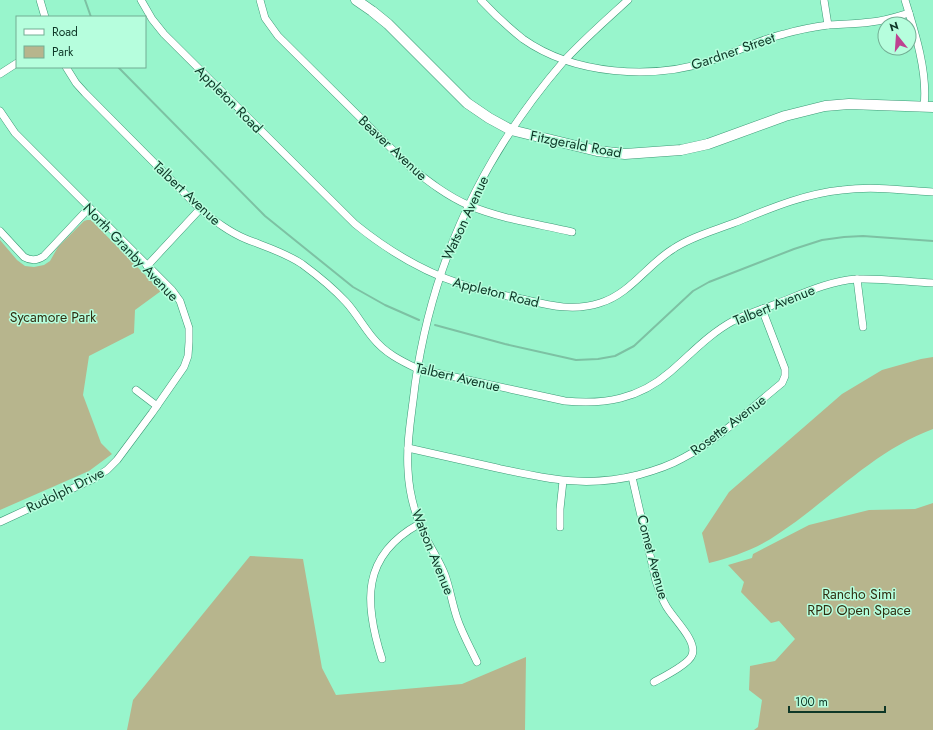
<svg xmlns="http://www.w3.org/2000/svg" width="933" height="730" font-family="Jost,sans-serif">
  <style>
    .green { fill: #b7b58d }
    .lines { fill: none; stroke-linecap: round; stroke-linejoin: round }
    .stream { stroke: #7dc1a3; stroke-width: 2 }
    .street-casing { stroke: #3c9a76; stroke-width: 8 }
    .secondary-casing { stroke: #3c9a76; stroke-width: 11 }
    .street { stroke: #fff; stroke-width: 7 }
    .secondary { stroke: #fff; stroke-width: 10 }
    .labels { text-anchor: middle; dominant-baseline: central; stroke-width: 3; stroke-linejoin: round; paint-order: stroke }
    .street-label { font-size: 14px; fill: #0e3727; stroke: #b6fedd }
    .park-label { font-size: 14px; fill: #312f12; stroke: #b6fedd }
  </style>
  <rect width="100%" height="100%" fill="#98f5cc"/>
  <!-- green -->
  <g class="green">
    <path d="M87,220H91L161,291L135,310L134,333L89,356L83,395L101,443L112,454L89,471L0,510V240L17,260L25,266L34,267L44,265L50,261L58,247L84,221Z"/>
    <path d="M933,357V429C873,451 830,500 778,534C757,549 733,557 709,563L702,533L729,492L842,394L882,370L921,359Z"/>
    <path d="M933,503V730H754L758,727L762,700L749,690L750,666L775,661L795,639L779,621L771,623L741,592L744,582L728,565L752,558L753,554L809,525L869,510L915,509Z"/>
    <path d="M250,556L303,559L322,668L336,695L462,684L526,657L525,730H127L133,700Z"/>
  </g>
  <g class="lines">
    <!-- stream -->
    <g class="stream">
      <path d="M85,0L91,17"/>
      <path d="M118,67L265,216L353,287L385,305L419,320"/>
      <path d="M435,325L505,344L576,360L598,359L615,356L634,346L693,291L709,282L794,249L822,240L844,237L863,236L933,241"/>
    </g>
    <defs>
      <g id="street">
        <path d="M40,0L45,17"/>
        <path d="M141,0L152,19L164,34L355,224C387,250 421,271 461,284C481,291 502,295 522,299C548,305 573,312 600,303C630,294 647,265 673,249C691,237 713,231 734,223C769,209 803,194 842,190C872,186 903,190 933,192"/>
        <path d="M260,0L265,18L278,36L410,167C428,181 447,196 468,205C501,219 538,224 572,232"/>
        <path d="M481,0C494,14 508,27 523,39C574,75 652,80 710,61C735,53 758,40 784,34C798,30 813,27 828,25C842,24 857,24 871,22C884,21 896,17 909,13"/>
        <path d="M824,0L828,25"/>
        <path d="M905,0C915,32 928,73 924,106"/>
        <path d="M66,67L76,83L85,93L200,209C215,221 229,232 246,239C266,247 284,252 302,264C317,275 333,288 346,302C356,313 363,326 373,338C385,353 401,361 418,369L565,401C604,405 639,399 670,372C691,354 709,334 733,321C747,314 762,309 776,304C802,294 828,281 857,279C882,278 908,282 933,283"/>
        <path d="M0,74L17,63"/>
        <path d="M0,111L15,133L172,290L180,301L189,328V342L188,356L184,367L152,413L117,460L107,470L93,479L0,522"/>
        <path d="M0,231L24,257C31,261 37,261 44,256L89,208"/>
        <path d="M147,266L200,209"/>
        <path d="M857,279L863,327"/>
        <path d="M136,390L157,406"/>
        <path d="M408,448C438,455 467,461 497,468C547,479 586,488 638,475C653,471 669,466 683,458C719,439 750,409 782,383L785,376V369L762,309"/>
        <path d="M632,477L656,581C659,589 661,597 665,604C671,617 698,640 692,655C689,664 663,677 654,682"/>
        <path d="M560,527V509L563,481"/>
        <path d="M382,659C364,603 361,556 419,524"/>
        <path d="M477,662C470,647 462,633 457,618C452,603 450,589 445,575C440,562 432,550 426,538C416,518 409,493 408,470C406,442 412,413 415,385C432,263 483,155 563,62C583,40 606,20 628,0"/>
      </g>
      <path id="secondary" d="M356,0L372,11L388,24L467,103L489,118L511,130L597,151L625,154L681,150L708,144L785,116L825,106L849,104L933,107"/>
    </defs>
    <!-- street casing -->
    <use href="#street" class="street-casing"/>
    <!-- secondary casing -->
    <use href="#secondary" class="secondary-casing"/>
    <!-- street -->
    <use href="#street" class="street"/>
    <!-- secondary -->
    <use href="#secondary" class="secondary"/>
  </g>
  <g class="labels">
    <!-- street labels -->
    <g class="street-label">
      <text transform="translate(733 51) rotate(-19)">Gardner Street</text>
      <text transform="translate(229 99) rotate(45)">Appleton Road</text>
      <text transform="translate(576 144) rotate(11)">Fitzgerald Road</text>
      <text transform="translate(393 148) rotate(43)">Beaver Avenue</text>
      <text transform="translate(187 193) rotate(43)">Talbert Avenue</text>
      <text transform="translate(465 218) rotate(-65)">Watson Avenue</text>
      <text transform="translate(131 252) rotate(46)">North Granby Avenue</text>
      <text transform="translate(496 292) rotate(14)">Appleton Road</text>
      <text transform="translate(774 305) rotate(-22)">Talbert Avenue</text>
      <text transform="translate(458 377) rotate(13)">Talbert Avenue</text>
      <text transform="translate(728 425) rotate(-37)">Rosette Avenue</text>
      <text transform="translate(65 490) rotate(-26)">Rudolph Drive</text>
      <text transform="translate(433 552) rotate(68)">Watson Avenue</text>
      <text transform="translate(653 557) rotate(75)">Comet Avenue</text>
    </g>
    <!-- park labels -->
    <g class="park-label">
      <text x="53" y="317">Sycamore Park</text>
      <text x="859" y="594">Rancho Simi<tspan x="859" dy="16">RPD Open Space</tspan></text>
    </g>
  </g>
  <!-- legend -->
  <rect x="16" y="16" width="130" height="52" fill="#b6fedd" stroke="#73ae94"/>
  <rect x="24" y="29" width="20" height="6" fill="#ffffff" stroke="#73ae94"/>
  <text x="52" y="36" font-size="12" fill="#0e3727">Road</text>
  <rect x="24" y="46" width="20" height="12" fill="#b7b58d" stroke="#73ae94"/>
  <text x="52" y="56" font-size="12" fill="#0e3727">Park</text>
  <!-- north arrow -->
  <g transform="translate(897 36) rotate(343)"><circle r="19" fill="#b6fedd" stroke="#73ae94"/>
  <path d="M0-3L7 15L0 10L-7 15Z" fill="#be4291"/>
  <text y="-6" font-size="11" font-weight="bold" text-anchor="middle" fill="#0e3727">N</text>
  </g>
  <!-- scale -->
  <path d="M789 706v6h96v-6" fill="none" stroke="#0e3727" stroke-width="2"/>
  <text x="795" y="706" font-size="12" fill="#0e3727" stroke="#b6fedd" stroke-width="3" paint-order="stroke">100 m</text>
</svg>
